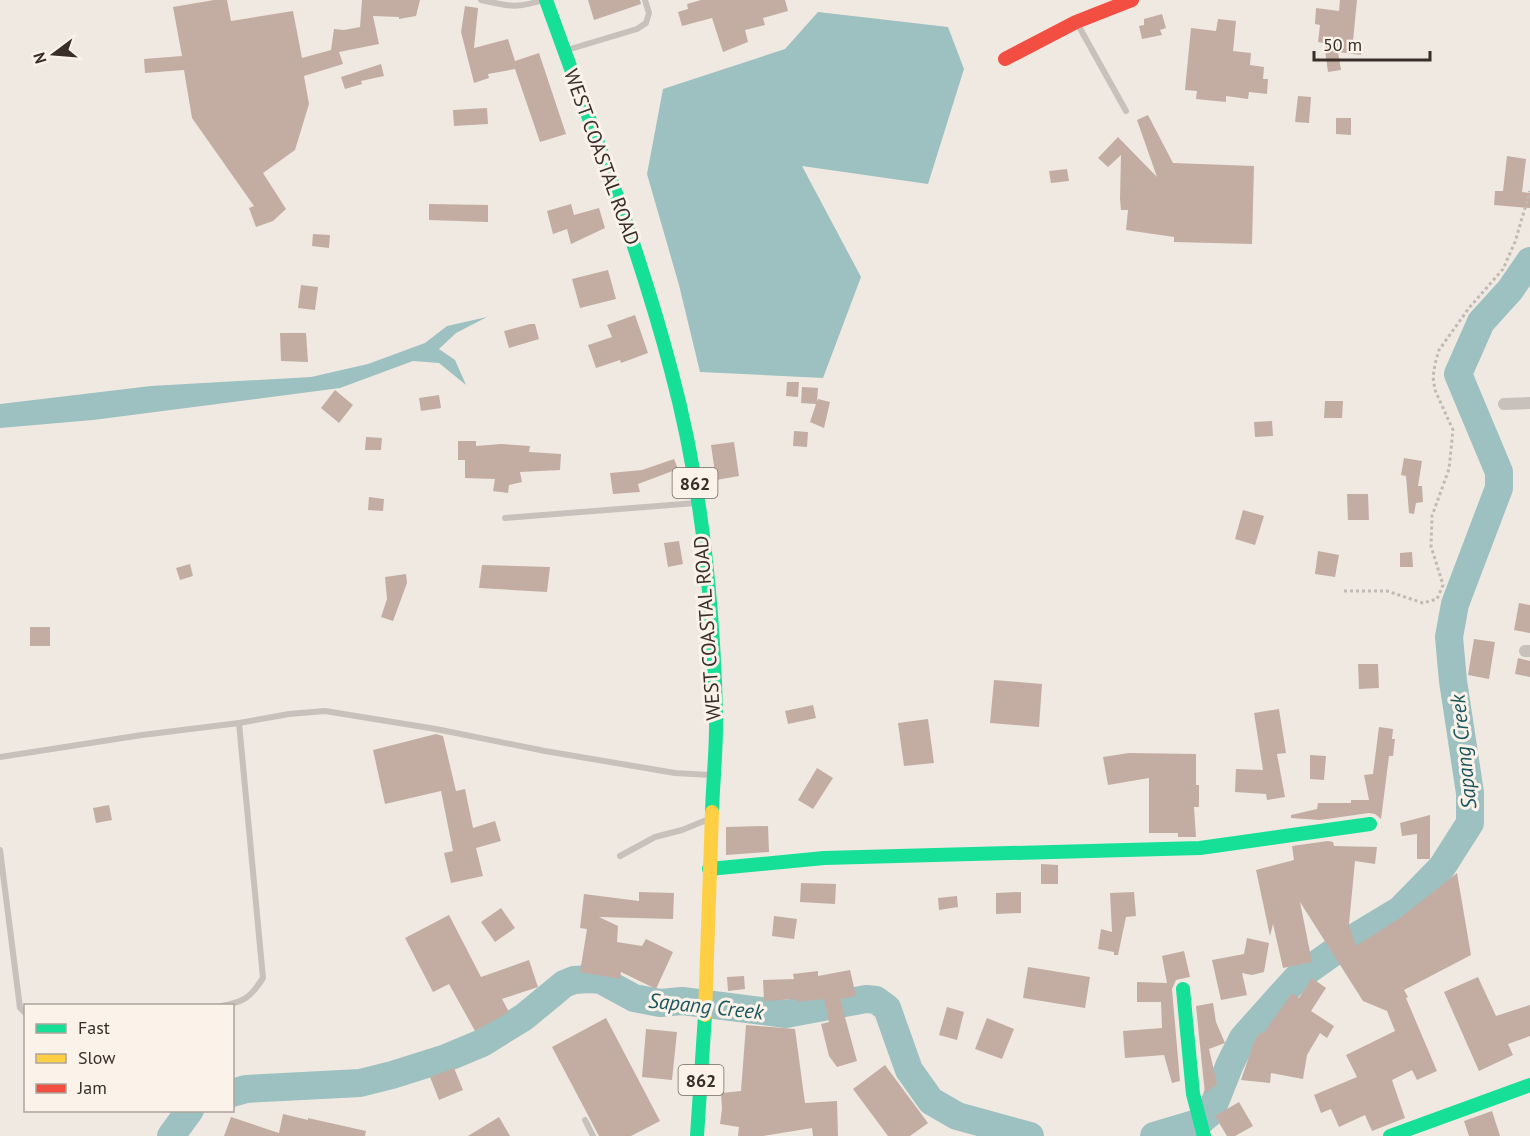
<svg xmlns="http://www.w3.org/2000/svg" width="1530" height="1136" font-family="'PT Sans',sans-serif">
  <style>
    .water { fill: #9dc0c0 }
    .lines { fill: none; stroke-linecap: round; stroke-linejoin: round }
    .river { stroke: #9dc0c0; stroke-width: 28 }
    .building { fill: #c3ada3 }
    .path { stroke: #c1b9b3; stroke-width: 3; stroke-dasharray: 3 3; stroke-linecap: butt }
    .lane { stroke: #c8c1bb; stroke-width: 6 }
    .street { stroke: #c8c1bb; stroke-width: 12 }
    .fast { stroke: #16e098; stroke-width: 14 }
    .slow { stroke: #ffcf43; stroke-width: 14 }
    .jam { stroke: #f24e42; stroke-width: 14 }
    .labels { text-anchor: middle; dominant-baseline: central; stroke-width: 6; stroke-linejoin: round; paint-order: stroke }
    .shield { fill: #fbf3ea; stroke: #736962; stroke-width: 1.5 }
    .shield-label { font-size: 18px; font-weight: bold; fill: #392e28 }
    .street-label { font-size: 20px; fill: #392e28; stroke: #fbf3ea }
    .water-label { font-size: 21px; font-style: italic; fill: #1b575d; stroke: #fbf3ea }
  </style>
  <rect width="100%" height="100%" fill="#efe9e2"/>
  <!-- water -->
  <g class="water">
    <path d="M818,12L948,27L964,69L928,184L802,166L861,277L823,378L700,372L679,285L647,174L663,89L785,49Z"/>
    <path d="M487,317L456,333L439,349L455,360L466,385L439,363L413,361L340,388L93,420L0,428V404L151,386L311,377L368,364L425,343L447,326Z"/>
  </g>
  <g class="lines">
    <!-- river -->
    <g class="river">
      <path d="M232,1093L246,1089L360,1083L392,1075L446,1058L482,1043L524,1017L564,984L574,980L590,979L601,980L634,998L660,1003L682,1001L786,1014L866,999L876,1000L887,1008L909,1070L931,1101L957,1116L1030,1136"/>
      <path d="M171,1136L190,1110"/>
      <path d="M1154,1136L1198,1123L1211,1112L1230,1064L1243,1038L1276,1001L1297,978L1352,939L1400,910L1442,867L1470,823V793L1453,681L1449,637L1455,604L1499,488V472L1458,374L1481,322L1510,290L1530,261"/>
    </g>
  </g>
  <!-- building -->
  <g class="building">
    <path d="M214,0H227L231,21L293,11L302,58L331,50L334,29L344,30L360,27L362,0H420L416,16L399,19V17L373,16L379,44L339,52L343,64L304,76L309,104L295,150L263,173L286,209L273,221L256,227L249,208L254,206L192,118L184,70L145,73L144,59L182,56L173,7Z"/>
    <path d="M588,0H640L641,4L594,20Z"/>
    <path d="M701,0H785L788,11L763,18L765,25L745,30L748,42L723,52L712,18L682,26L678,12L688,9L687,4Z"/>
    <path d="M1340,0H1357L1353,41L1363,42L1361,55L1338,52L1341,70L1328,72L1324,43L1318,42L1320,25L1315,24L1316,8L1339,11Z"/>
    <path d="M465,6L478,8L474,48L508,39L515,61L539,53L566,134L540,142L515,69L488,74L489,78L474,83L461,32Z"/>
    <path d="M1162,14L1166,28L1160,30L1162,35L1142,39L1139,26L1144,25V19Z"/>
    <path d="M1218,19L1236,21L1233,51L1251,53L1250,65L1264,67L1263,79H1268L1267,94L1249,92L1248,99L1226,96V102L1196,99L1197,91L1185,90L1191,28L1216,31Z"/>
    <path d="M381,64L384,76L361,81L362,84L345,89L341,77Z"/>
    <path d="M1298,96L1311,97L1309,123L1295,122Z"/>
    <path d="M487,108L488,124L454,126L453,110Z"/>
    <path d="M1148,115L1173,163L1254,166L1252,244L1174,242V237L1126,230L1128,210H1121L1120,199L1121,155L1108,167L1098,158L1118,137L1157,177L1137,120Z"/>
    <path d="M1336,118H1351V135L1336,134Z"/>
    <path d="M1507,156L1526,159L1522,192L1530,193V208L1494,205L1495,191H1503Z"/>
    <path d="M1067,169L1069,181L1051,183L1049,171Z"/>
    <path d="M429,204L488,205V222L429,220Z"/>
    <path d="M571,204L574,215L599,208L605,228L571,244L567,229L553,234L547,211Z"/>
    <path d="M313,234L330,235L329,248L312,246Z"/>
    <path d="M608,270L616,299L580,308L572,279Z"/>
    <path d="M301,285L318,287L315,310L298,308Z"/>
    <path d="M635,315L648,353L621,363L620,360L596,368L588,345L612,337L607,325Z"/>
    <path d="M530,324H535L539,339L509,348L504,331Z"/>
    <path d="M280,333H306L308,362L281,361Z"/>
    <path d="M787,382H799L798,397L786,396Z"/>
    <path d="M802,387L818,388L817,402L818,399L830,402L824,428L810,422L816,404L801,403Z"/>
    <path d="M335,390L353,405L339,423L321,408Z"/>
    <path d="M439,395L441,408L421,411L419,398Z"/>
    <path d="M1325,401H1343L1342,418H1324Z"/>
    <path d="M1272,421L1273,436L1255,437L1254,422Z"/>
    <path d="M794,431L808,432L807,447L793,446Z"/>
    <path d="M366,437L382,438L381,450H365Z"/>
    <path d="M458,441H476V446L501,444L530,446L529,452L561,454L560,470L520,472L522,482L509,485L508,493L493,491L495,479L465,478V460H458Z"/>
    <path d="M734,442L739,476L716,480L711,445Z"/>
    <path d="M1404,458L1422,461L1418,486H1422L1423,502L1416,503L1414,514L1409,513L1406,476L1401,475Z"/>
    <path d="M674,459L678,469L638,484L640,492L613,494L610,473L642,470Z"/>
    <path d="M1347,494H1368L1369,520H1348Z"/>
    <path d="M369,497L384,499L383,511L368,510Z"/>
    <path d="M1243,510L1264,516L1255,545L1235,539Z"/>
    <path d="M679,541L683,564L668,567L664,543Z"/>
    <path d="M1318,551L1339,555L1335,577L1315,574Z"/>
    <path d="M1412,552L1413,567H1400V553Z"/>
    <path d="M190,564L193,576L180,580L176,568Z"/>
    <path d="M482,565L550,567L547,592L479,588Z"/>
    <path d="M406,574L407,583L393,621L381,617L387,599L385,577Z"/>
    <path d="M1519,603L1530,605V633L1514,630Z"/>
    <rect x="30" y="627" width="20" height="19"/>
    <path d="M1474,639L1495,642L1489,679L1468,675Z"/>
    <path d="M1518,658L1530,661V677L1515,674Z"/>
    <path d="M1358,664H1378L1379,688L1359,689Z"/>
    <path d="M994,680L1042,684L1039,727L990,723Z"/>
    <path d="M813,705L816,718L788,724L785,711Z"/>
    <path d="M1279,709L1286,753L1277,754L1285,797L1267,800L1266,794L1235,792L1236,769L1263,770L1254,713Z"/>
    <path d="M928,719L934,763L904,766L898,723Z"/>
    <path d="M1379,727L1393,729L1392,739H1395L1393,756H1389L1381,819L1375,814L1369,813L1320,820L1291,818V815L1317,809L1318,803H1351V800H1369L1364,775L1373,774Z"/>
    <path d="M436,734L443,736L456,791L465,789L473,828L495,821L501,841L476,848L483,876L451,883L444,853L453,851L441,791L385,804L373,750Z"/>
    <path d="M1129,753L1196,754V785H1199V807H1194L1196,837H1178V833H1149V778L1108,785L1103,757Z"/>
    <path d="M1310,755L1326,756L1324,780L1310,779Z"/>
    <path d="M817,768L833,778L813,809L798,800Z"/>
    <path d="M109,805L112,820L96,823L93,808Z"/>
    <path d="M1430,815V859H1417V834L1402,836L1400,823Z"/>
    <path d="M768,826L769,852L726,855V827Z"/>
    <path d="M1328,841L1333,842L1334,846L1377,847L1375,864L1355,861L1349,924L1356,946L1400,918L1457,873L1471,955L1404,990L1408,997L1406,998L1437,1071L1417,1080L1412,1070L1392,1080L1405,1118L1372,1131L1365,1115L1339,1127L1331,1109L1321,1113L1314,1095L1357,1077L1346,1055L1395,1031L1387,1011L1363,1001L1300,902L1312,962L1283,968L1273,924L1270,936L1256,870L1294,860L1292,846Z"/>
    <path d="M1041,864L1058,865V884H1041Z"/>
    <path d="M801,883L836,884L835,904L800,902Z"/>
    <path d="M639,892L674,893L673,919L599,917L618,926L617,942L642,946L646,939L673,952L656,989L621,972L620,979L580,972L587,929L580,928L584,894L639,901Z"/>
    <path d="M1021,892V913L996,914V893Z"/>
    <path d="M1134,892L1136,916L1126,917L1118,955H1114V952L1098,949L1101,929L1112,932L1110,893Z"/>
    <path d="M957,896L958,907L939,910L938,898Z"/>
    <path d="M501,908L515,928L495,942L481,922Z"/>
    <path d="M449,915L481,977L529,960L538,987L502,999L509,1012L475,1031L449,984L433,992L405,938Z"/>
    <path d="M774,916L797,919L794,939L772,936Z"/>
    <path d="M1247,938L1269,943L1264,972L1252,975L1242,973L1247,995L1221,1000L1212,960L1244,954Z"/>
    <path d="M1184,951L1190,977L1176,980L1172,989L1180,1081L1172,1083L1164,1055L1125,1058L1123,1031L1162,1028L1161,1002H1137V982L1167,983L1162,956Z"/>
    <path d="M1028,967L1090,977L1085,1008L1023,998Z"/>
    <path d="M850,970L856,996L840,999L857,1061L837,1067L829,1056L821,1024L829,1022L824,999L797,1002L796,999L764,1001L763,980L794,979L793,974L818,971V976Z"/>
    <path d="M744,976L745,989L728,991L727,977Z"/>
    <path d="M1478,977L1496,1016L1530,1005V1036L1508,1044L1513,1055L1479,1071L1444,992Z"/>
    <path d="M1312,978L1326,988L1311,1011L1334,1026L1327,1038L1320,1033L1307,1055L1303,1079L1271,1073L1270,1083L1241,1080L1254,1042L1260,1032L1263,1034L1292,993L1299,998Z"/>
    <path d="M1213,1003L1216,1022L1225,1043L1209,1049L1217,1084L1205,1094L1196,1006Z"/>
    <path d="M947,1007L964,1012L957,1040L939,1035Z"/>
    <path d="M606,1018L660,1121L631,1136H599L552,1047Z"/>
    <path d="M987,1018L1014,1029L1002,1059L975,1049Z"/>
    <path d="M746,1025L795,1029L805,1103L837,1101L838,1136H813L812,1128L763,1136H738L739,1127L720,1124L722,1109L721,1093L741,1091Z"/>
    <path d="M646,1029L677,1032L672,1080L642,1077Z"/>
    <path d="M885,1065L928,1123L910,1136H888L853,1089Z"/>
    <path d="M454,1068L463,1090L439,1100L430,1077Z"/>
    <path d="M1239,1102L1253,1126L1235,1136H1227L1215,1116Z"/>
    <path d="M1492,1111L1500,1136H1469L1464,1121Z"/>
    <path d="M283,1114L308,1120V1118L366,1131L365,1136H224L231,1117L279,1133Z"/>
    <path d="M499,1117L510,1136H468Z"/>
  </g>
  <g class="lines">
    <!-- path -->
    <path class="path" d="M1344,591H1387L1423,603L1437,599L1443,585L1431,546L1432,516L1449,469L1453,430L1435,390L1433,377L1435,364L1439,350L1469,308L1503,269L1515,242L1530,191"/>
    <!-- lane -->
    <g class="lane">
      <path d="M481,0C508,6 516,9 543,0"/>
      <path d="M1077,23L1126,111"/>
      <path d="M567,50L637,29L646,23L649,13L645,0"/>
      <path d="M505,518L696,503"/>
      <path d="M0,757L142,735L239,723L289,714L325,711L436,729L545,751L675,773L710,775"/>
      <path d="M0,850L20,1008L26,1014"/>
      <path d="M620,856L655,837L682,830L709,819"/>
      <path d="M221,1006C244,1002 250,998 263,978L239,723"/>
      <path d="M585,1120L593,1136"/>
    </g>
    <!-- street -->
    <g class="street">
      <path d="M1504,404L1530,403"/>
      <path d="M1525,651H1530"/>
    </g>
    <!-- fast -->
    <g class="fast">
      <path d="M546,0C590,123 638,244 671,370C701,481 713,598 716,712C717,745 713,779 712,812"/>
      <path d="M709,869L824,858L1200,848L1370,824"/>
      <path d="M1183,989L1193,1094L1204,1136"/>
      <path d="M697,1136L705,1015"/>
      <path d="M1390,1136L1530,1085"/>
    </g>
    <!-- slow -->
    <path class="slow" d="M705,1015L712,812"/>
    <!-- jam -->
    <path class="jam" d="M1005,59L1076,22L1132,0"/>
  </g>
  <g class="labels">
    <!-- shield labels -->
    <g class="shield">
      <rect x="672.5" y="468" width="45" height="30" rx="4.5"/>
      <rect x="678.5" y="1065" width="45" height="30" rx="4.5"/>
    </g>
    <g class="shield-label">
      <text x="695" y="483">862</text>
      <text x="701" y="1080">862</text>
    </g>
    <!-- street labels -->
    <g class="street-label">
      <text transform="translate(602 157) rotate(70)">WEST COASTAL ROAD</text>
      <text transform="translate(707 628) rotate(-94)">WEST COASTAL ROAD</text>
    </g>
    <!-- water labels -->
    <g class="water-label">
      <text transform="translate(1463 752) rotate(-96)">Sapang Creek</text>
      <text transform="translate(706 1006) rotate(6)">Sapang Creek</text>
    </g>
  </g>
  <!-- legend -->
  <rect x="24" y="1004" width="210" height="108" fill="#fbf3ea" stroke="#ada49c" stroke-width="1.5"/>
  <rect x="36" y="1024" width="30" height="9" fill="#16e098" stroke="#ada49c" stroke-width="1.5"/>
  <text x="78" y="1034" font-size="18" fill="#392e28">Fast</text>
  <rect x="36" y="1054" width="30" height="9" fill="#ffcf43" stroke="#ada49c" stroke-width="1.5"/>
  <text x="78" y="1064" font-size="18" fill="#392e28">Slow</text>
  <rect x="36" y="1084" width="30" height="9" fill="#f24e42" stroke="#ada49c" stroke-width="1.5"/>
  <text x="78" y="1094" font-size="18" fill="#392e28">Jam</text>
  <!-- north arrow -->
  <g transform="translate(54 54) rotate(254)" stroke="#fbf3ea" stroke-width="4.5" paint-order="stroke">
  <path d="M0-4.5L10 22L0 15L-10 22Z" fill="#392e28"/>
  <text y="-9" font-size="16" font-weight="bold" text-anchor="middle" fill="#392e28">N</text>
  </g>
  <!-- scale -->
  <path d="M1314 51v9h116v-9" fill="none" stroke="#392e28" stroke-width="3"/>
  <text x="1323" y="51" font-size="18" fill="#392e28" stroke="#fbf3ea" stroke-width="4.5" paint-order="stroke">50 m</text>
</svg>
